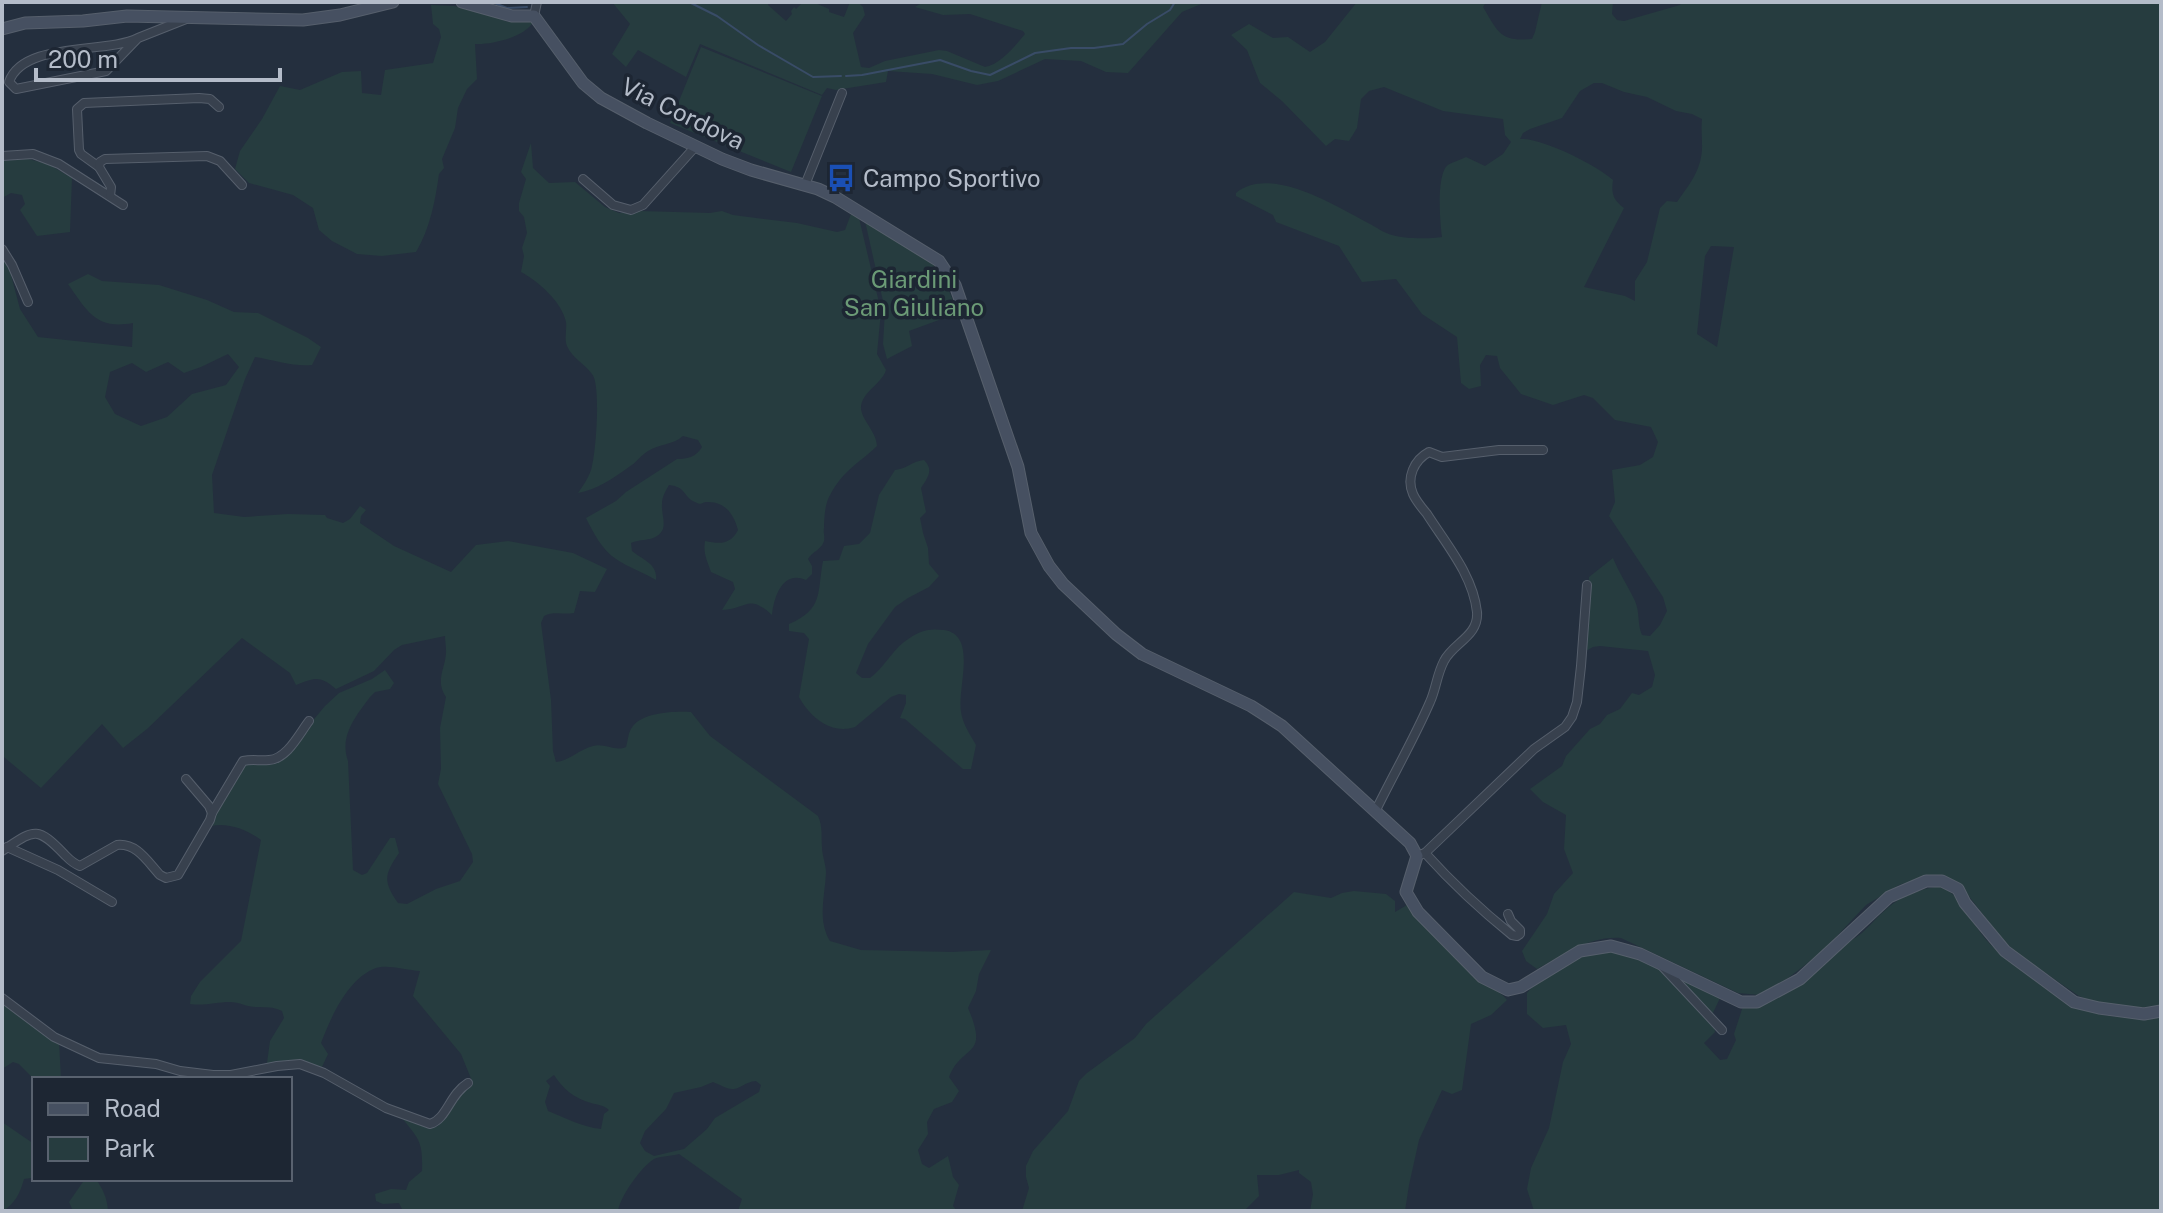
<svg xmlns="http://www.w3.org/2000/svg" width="2163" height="1213" font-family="'Public Sans',sans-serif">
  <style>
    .green { fill: #263c3f; fill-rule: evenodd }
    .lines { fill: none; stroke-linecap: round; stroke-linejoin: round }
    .stream { stroke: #394c67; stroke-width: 2 }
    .street-casing { stroke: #565f6c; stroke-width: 10 }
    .secondary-casing { stroke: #565f6c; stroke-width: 13 }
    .street { stroke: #38414e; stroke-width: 8 }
    .secondary { stroke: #465061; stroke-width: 11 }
    .labels { text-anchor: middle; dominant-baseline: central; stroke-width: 7; stroke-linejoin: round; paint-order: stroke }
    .street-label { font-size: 24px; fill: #b4bcc9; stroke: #1d2633 }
    .poi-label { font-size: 24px; fill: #b4bcc9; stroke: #1d2633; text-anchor: start }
    .park-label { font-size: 24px; fill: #6b9a76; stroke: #1d2633 }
  </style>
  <rect width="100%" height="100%" fill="#242f3e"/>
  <!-- green -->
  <g class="green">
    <path d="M612,2H769L768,5L786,21L792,14L791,11L794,7L796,9L803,2H813L829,9V12L844,17L850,2H858L863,7L865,15L853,33L861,67L869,68L885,61L939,50L947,51L985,67C1001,64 1014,47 1025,34L1023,31L970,14L943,15L915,7L923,2H1206L1182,12L1128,73L1106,72L1081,61L1045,59L998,81L977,85L932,74L888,71L886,82L836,90L827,88L822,95L700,44L686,77L638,50L626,67L612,54L630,24Z"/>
    <path d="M1357,2H1486L1483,7C1498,32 1500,42 1532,39L1535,32L1542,2H1613L1612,14L1617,20L1624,21L1680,5L1682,2H2161V1006L2130,1008L2094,1002L2079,996L2015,952L1998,934L1958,882L1931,875L1899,885L1866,905L1822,952L1775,988L1759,995L1738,993L1621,938C1588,936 1565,955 1537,969L1526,961L1522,951L1547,914L1554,894L1573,873L1564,849L1566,815L1543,802L1530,789L1562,766L1566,756L1590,729L1600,724L1607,715L1620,709L1632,693L1639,695L1652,687L1655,675L1648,651L1600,646L1593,647L1586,651L1589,577L1613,558C1619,573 1628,586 1635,601C1640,612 1637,624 1642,635L1650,636L1660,625L1667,611L1663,597L1609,516L1615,502L1612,470L1640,465L1653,457L1658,442L1651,427L1615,420L1593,398L1584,395L1553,405L1521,394L1500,368L1497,356L1486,355L1480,365L1481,386L1469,389L1461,383L1457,337L1422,314L1396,279L1362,282L1339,246L1276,222L1273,215L1236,196V193C1270,164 1337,207 1370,224C1376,227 1384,233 1392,235C1404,239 1430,239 1442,237C1440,223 1436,174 1448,165C1452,162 1461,160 1466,157L1485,166L1503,154L1511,142L1505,135L1503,119L1443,111L1384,87L1369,91L1361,99L1357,128L1349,141L1335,139L1326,146L1282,101L1260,83L1247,50L1231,35L1249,24L1273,38L1288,37L1310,52L1325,42ZM1594,83H1602L1624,92L1647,97L1676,111L1692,114L1702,119C1701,130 1702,134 1702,144C1703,168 1690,184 1677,202L1667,201L1660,208L1647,262L1635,281V301L1625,296L1584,287L1624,208C1613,200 1611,193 1613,180C1596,165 1542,138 1520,139L1523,133L1530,129L1562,118L1580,91ZM1711,246L1734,247L1717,347L1697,334L1705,256Z"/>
    <path d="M431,5L454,6L483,12L508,22H533C525,37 492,45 475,44L477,79L467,89L458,108L455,128L442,159L444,168L439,174C435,202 430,228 416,252L382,256L357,254L332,241L319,230L313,208L293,195L249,183L235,169L240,151L262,119L280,86L300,90L342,72L361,71L362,93L381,95L385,70L433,63L441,37L439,29L433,24Z"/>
    <path d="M701,47L822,96L791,172L670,123Z"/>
    <path d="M531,143L533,168L549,183L575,182L605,207L619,213L640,211L710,213L722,211L733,215L797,223L837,232L845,230L851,214L859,218L881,311L877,354L886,370C882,384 860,393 861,409C863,422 876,431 877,446C857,465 843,470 829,497C825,505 824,518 824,528C823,532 825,536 824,541C822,549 812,552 808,559L812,566V574L806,580C783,570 774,596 772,615C748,593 747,609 722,610L735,589L733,582L711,572C707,560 703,554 705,541C720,544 730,545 738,530C734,515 726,502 708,502C700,502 703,506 695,502C683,497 687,487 669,485C665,492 662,497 662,504C661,516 669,528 657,536C650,541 639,539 631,543L632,551C643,560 658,564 656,580C643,572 627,567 616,559C602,550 593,532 586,518L616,501L626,492L677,459C688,459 696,457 702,447L698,440L683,436C673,445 659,444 648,451C641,455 636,463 629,467C612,479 598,489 578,493C584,484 590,476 592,466C596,451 601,384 592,374C585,364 572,358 567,346C564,338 567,330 566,322C562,302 538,281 521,272L524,256L522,248L527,233L524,217L519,211V203L526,179L521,172Z"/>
    <path d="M28,159L48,164L72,178L70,232L37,236L20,210L25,204L22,195L11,193L2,198V161Z"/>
    <path d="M865,221L929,260L943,276L958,313L909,331L912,346L887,359L883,344L885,310Z"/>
    <path d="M2,252L7,260L20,309L38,337L132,347L133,323C96,330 87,311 68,284L88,274L102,281L159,285L207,300L234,312L258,313L308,338L321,347L312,365C295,367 274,360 255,357L245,379L212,475L214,513L244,517L288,514L325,515L327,518L343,523L350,519L360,506L366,510L361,516L360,523L394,546L451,572L476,545L508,541L573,553L607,569L595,592L580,591L574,613C563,615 554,611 544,616L541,623L551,700L553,751L556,762C569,761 580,749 593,746C605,743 615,752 626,747C628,741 628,734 631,729C640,712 674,711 691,712L710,736L818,816C823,827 821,836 822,847C822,856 826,864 826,873C825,896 817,920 830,941L861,950L952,952L991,950L979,974L976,991L968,1008C990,1059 962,1043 949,1077L959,1091L952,1102L934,1109L927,1122L928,1134L918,1150L922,1164L929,1168L948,1156L953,1177L959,1185L953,1206L957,1211H738L742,1199L679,1154C672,1156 660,1156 654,1159C641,1167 620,1197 618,1211H403L399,1203L383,1204L376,1201L375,1194L391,1189L406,1190L409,1182L422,1171C423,1141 419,1139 401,1117L430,1128L438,1126L447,1116L452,1105L472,1081L461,1054L413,996L420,971C407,970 387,964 376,968C348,978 331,1017 321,1043L328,1054L321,1069L267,1063L270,1041L284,1018L282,1011C272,1006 267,1008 256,1007C247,1007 239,1002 230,1002C216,1002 206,1006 190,1004L191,996L200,982L241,941L261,840C248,830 228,822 211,826L214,814L244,764L252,761L271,764L300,736L325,706L339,693L372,679L385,670L394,683L390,689L375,692L370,697C356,716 339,736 348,761L353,870L362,875L367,873L390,838H395L399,853C384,875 383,881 398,903L407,904L436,889L460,881L473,862L472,854L438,784L441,769L440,728L446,697C434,680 447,666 446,650C446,645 445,641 445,636L402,645L394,650L374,671L336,689C319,675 315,678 296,685L290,673L242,638L147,729L123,748L102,724L41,788L5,758L2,755ZM228,354L239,367L226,385L192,394L167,417L141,426L115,414L105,397L110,372L132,363L146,372L168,362L184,373L201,367ZM554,1075C563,1089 574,1098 591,1103C599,1105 603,1105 609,1110L604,1114L601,1129C582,1127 566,1118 548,1111L545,1102L550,1086L546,1081ZM756,1081L761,1085L759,1092L715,1118L707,1129L684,1149L654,1156L645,1151L640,1143L645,1131L666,1109L674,1093L701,1087L713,1082C719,1084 726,1089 732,1089C739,1090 744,1082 756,1081Z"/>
    <path d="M924,460C934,470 928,477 921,488L926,512L920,518L923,533L928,548L929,564L939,576L929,587L908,598L895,607L868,644L856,673L862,678H870C884,668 891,652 904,642C919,631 926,628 944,630C978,635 957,688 961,712C963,725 970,734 976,745L971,769H963L905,719L900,718L906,703V695L899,694L891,697L855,727C831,735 810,717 799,697L809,639L804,633L789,631V624C824,609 817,592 823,561L839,560L844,546L859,544L870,533L879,495L895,470C906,469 913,461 924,460Z"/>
    <path d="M1940,886C1967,899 1970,924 1991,945C2012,965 2066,1006 2094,1013C2116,1019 2138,1017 2161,1016V1211H1534L1527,1189L1531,1168L1549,1128L1563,1062L1571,1044L1566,1025L1543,1028L1527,1014V993C1545,972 1583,946 1612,951C1645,957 1690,983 1720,998L1712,1015L1715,1032L1704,1043L1720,1060L1727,1059L1736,1040L1734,1034L1743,1006C1793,1003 1806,975 1841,947C1848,942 1856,938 1862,933C1876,920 1886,906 1904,897C1915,891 1928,888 1940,886Z"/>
    <path d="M1354,891L1386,894L1395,901V912L1407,905L1473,977C1484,987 1498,988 1507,1000L1491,1015L1471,1024L1462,1090L1452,1094L1442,1090L1419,1140L1409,1185L1405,1211H1310L1313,1194L1311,1182L1299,1173V1170L1279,1175H1257L1259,1196L1244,1211H1022L1029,1188L1026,1177V1166L1033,1151L1068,1111L1079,1081L1087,1073L1135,1038L1146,1024L1294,892L1331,898L1342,893Z"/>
    <path d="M2,999L59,1041L61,1079H34L19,1064L13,1062L2,1069Z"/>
    <path d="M2,1122L34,1144V1172L31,1178L24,1179C20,1194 15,1203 3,1211Z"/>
    <path d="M85,1179H96C103,1190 107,1197 108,1211H73L69,1202Z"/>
  </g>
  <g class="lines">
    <!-- stream -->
    <g class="stream">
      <path d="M492,2L507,8L527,7"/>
      <path d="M689,2L717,16L758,45L813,77L841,76"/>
      <path d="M846,76L862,75L940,60L971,71L990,75L1035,53L1071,48H1094L1123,44L1147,24L1170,10L1175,2"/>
    </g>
    <defs>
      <g id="street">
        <path d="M534,16L537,2"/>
        <path d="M138,38C107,54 23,41 9,82L16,89L106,71L138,38L186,19"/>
        <path d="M2,156L33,154L59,164L123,205"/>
        <path d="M99,167L81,154L79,150L77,109L84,103L199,98L210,99L219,107"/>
        <path d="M583,179L613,205L631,210L643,205L695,147"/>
        <path d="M805,185L842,93"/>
        <path d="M110,196L111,187L99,167L100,162L105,159L207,156L220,161L242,185"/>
        <path d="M2,249L12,265L28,302"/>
        <path d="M186,779L209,806L212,813"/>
        <path d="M1375,812C1393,775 1414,739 1430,702C1436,689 1437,674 1444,661C1453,643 1479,636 1477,612C1473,575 1446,544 1427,514C1422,508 1416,501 1413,494C1406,478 1414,460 1429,452L1442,457L1499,450H1543"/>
        <path d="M7,847L58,870L112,902"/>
        <path d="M2,851C34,830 36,825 64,854C69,859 72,863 80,866L117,845C137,843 147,861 160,875L166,878L178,875L210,820L212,813L243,761C253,759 259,761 269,760C287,759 299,734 309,721"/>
        <path d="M1425,853C1452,883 1481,910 1512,935L1517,936L1520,934V930L1511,921L1508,914"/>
        <path d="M1417,856L1425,853L1534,749L1565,727L1572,717L1577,702L1581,666L1587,585"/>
        <path d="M1662,966L1722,1030"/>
        <path d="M2,998L54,1037L99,1058L156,1064L180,1071L213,1075H231L277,1066L300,1064L324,1073L386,1108L430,1124C447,1119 449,1095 468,1083"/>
      </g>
      <g id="secondary">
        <path d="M462,2L512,16H534L583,83L601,98L647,123L722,159L751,170L818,189L835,197L939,261L955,285L1018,467L1031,533L1049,566L1063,584L1116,634L1142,654L1251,706L1282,726L1410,843L1417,856L1406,892L1418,912L1482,977L1508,990L1521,987L1580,951L1611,946L1640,954L1741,1002H1757L1800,979L1889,897L1926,881H1942L1958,889L1965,903L2005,951L2074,1002L2099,1008L2144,1014L2161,1011"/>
        <path d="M2,29L25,23L83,21L127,16L303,20L340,15L393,2"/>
      </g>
    </defs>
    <!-- street casing -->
    <use href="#street" class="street-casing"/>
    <!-- secondary casing -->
    <use href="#secondary" class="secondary-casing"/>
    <!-- street -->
    <use href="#street" class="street"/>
    <!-- secondary -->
    <use href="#secondary" class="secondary"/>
  </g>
  <!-- icons -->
  <defs>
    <symbol id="bus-bare" viewBox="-9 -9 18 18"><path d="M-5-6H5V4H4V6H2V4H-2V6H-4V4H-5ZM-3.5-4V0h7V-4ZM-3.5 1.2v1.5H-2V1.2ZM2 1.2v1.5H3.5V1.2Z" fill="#1a4fb4" stroke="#1d2633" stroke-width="2.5" paint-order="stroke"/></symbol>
  </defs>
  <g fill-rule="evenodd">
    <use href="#bus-bare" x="821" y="158" width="40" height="40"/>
  </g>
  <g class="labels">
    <!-- street labels -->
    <g class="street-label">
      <text transform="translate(683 113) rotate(26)">Via Cordova</text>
    </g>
    <!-- poi labels -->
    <g class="poi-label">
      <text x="863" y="178">Campo Sportivo</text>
    </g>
    <!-- park labels -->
    <g class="park-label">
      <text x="914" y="279">Giardini<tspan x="914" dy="28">San Giuliano</tspan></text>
    </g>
  </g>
  <!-- border -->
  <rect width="2163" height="1213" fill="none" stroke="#b4bcc9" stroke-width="8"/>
  <!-- legend -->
  <rect x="32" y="1077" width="260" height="104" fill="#1d2633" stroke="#59626f" stroke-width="2"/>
  <rect x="48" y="1103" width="40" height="12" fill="#465061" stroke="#59626f" stroke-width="2"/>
  <text x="104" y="1117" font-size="24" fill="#b4bcc9">Road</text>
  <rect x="48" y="1137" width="40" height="24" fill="#263c3f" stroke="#59626f" stroke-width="2"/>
  <text x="104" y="1157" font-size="24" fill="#b4bcc9">Park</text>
  <!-- scale -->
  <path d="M36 68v12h244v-12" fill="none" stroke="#b4bcc9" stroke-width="4"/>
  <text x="48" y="68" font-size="24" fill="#b4bcc9" stroke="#1d2633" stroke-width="6" paint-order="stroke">200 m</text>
</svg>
